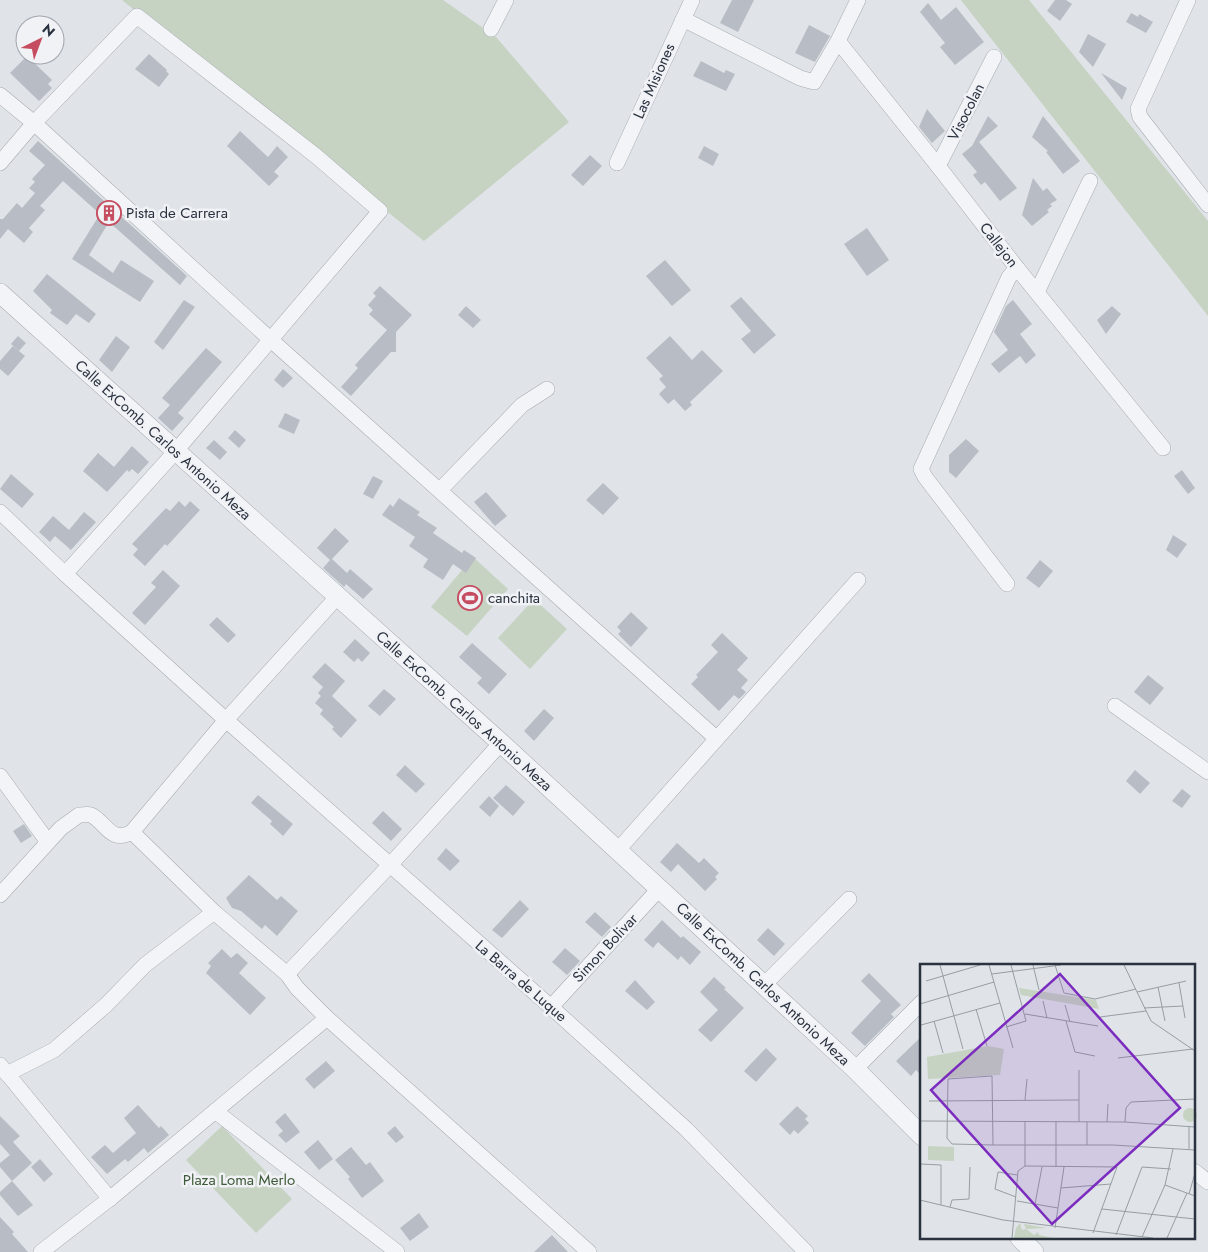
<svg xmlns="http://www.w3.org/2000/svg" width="1208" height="1252" font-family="Jost,sans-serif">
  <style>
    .green { fill: #c6d2c2 }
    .building { fill: #b8bdc5 }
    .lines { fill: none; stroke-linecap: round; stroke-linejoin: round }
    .minor-casing { stroke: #a6abb2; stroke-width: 16 }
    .tertiary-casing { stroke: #a6abb2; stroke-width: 20 }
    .minor { stroke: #f3f4f7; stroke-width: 15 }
    .tertiary { stroke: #f3f4f7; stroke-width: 19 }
    .labels { text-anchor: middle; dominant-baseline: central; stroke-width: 5; stroke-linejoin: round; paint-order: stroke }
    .street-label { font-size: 15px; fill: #2a323f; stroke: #f0f2f6 }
    .poi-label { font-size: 15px; fill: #2a323f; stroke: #f0f2f6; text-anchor: start }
    .park-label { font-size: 15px; fill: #3f5a38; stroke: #f0f2f6 }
    .inset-road { fill: none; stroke: #979da4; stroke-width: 1 }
    .view { fill: #7b2cbf; fill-opacity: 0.15; stroke: #7b2cbf; stroke-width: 2.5 }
    .inset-edge { fill: none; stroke: #2a323f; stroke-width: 2.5 }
  </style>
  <rect width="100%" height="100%" fill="#e0e4e8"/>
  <!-- green -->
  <g class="green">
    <path d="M122,0H443L496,37L569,122L424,241Z"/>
    <path d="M961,0H1029L1208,221V316Z"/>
    <path d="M473,557L508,589L467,636L431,607Z"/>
    <path d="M534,599L567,629L530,669L498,638Z"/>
    <path d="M222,1126L292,1199L256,1233L186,1160Z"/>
  </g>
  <!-- building -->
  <g class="building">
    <path d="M732,0H754L738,32L720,23Z"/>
    <path d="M1055,0H1066L1072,4L1060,21L1047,11Z"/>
    <path d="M928,3L941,20L956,7L984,42L955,65L940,47L945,43L920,12Z"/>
    <path d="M1131,13L1138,17L1139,14L1153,22L1146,33L1126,22Z"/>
    <path d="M809,25L830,36L815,62L795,53Z"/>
    <path d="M1088,34L1106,44L1093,67L1079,52Z"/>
    <path d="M149,54L167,70L166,71L169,74L159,87L135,69Z"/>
    <path d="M27,56L52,80L48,84L52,88L39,101L10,73Z"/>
    <path d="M701,61L724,73L726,70L735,74L726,91L693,76Z"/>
    <path d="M1101,73L1127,88L1122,100Z"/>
    <path d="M927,109L945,131L932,143L919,127Z"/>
    <path d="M988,116L998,126L979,142L1017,188L1000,201L985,182L981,185L973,175L977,172L962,154L972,146Z"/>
    <path d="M1043,116L1080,161L1063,174L1046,152L1048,151L1032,137Z"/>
    <path d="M240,131L268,157L277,146L288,157L274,172L279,176L269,186L227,146Z"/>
    <path d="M38,141L187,276L180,285L109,222L89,255L113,273L121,260L154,281L140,302L72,259L100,214L63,181L40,206L45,210L29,228L33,232L24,243L8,229L0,239V219H3L17,203L22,208L35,193L29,188L35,182L32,179L45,165L29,151Z"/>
    <path d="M704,146L719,154L713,166L698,158Z"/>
    <path d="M590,155L602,166L583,186L571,175Z"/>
    <path d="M1033,178L1043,191L1047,188L1057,200L1050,204L1052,206L1047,210L1049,212L1032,226L1022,215Z"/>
    <path d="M867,228L889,260L867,276L844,244Z"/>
    <path d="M665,260L691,290L672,306L646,276Z"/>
    <path d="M47,274L96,314L89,323L76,314L67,325L50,313L52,310L33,291Z"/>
    <path d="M380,286L412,315L396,332V352H391L351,396L341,387L358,368L355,365L387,330L369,314L373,310L368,305L376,296L373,293Z"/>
    <path d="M741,297L776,335L754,354L741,339L751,331L730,306Z"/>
    <path d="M184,300L195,307L163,350L154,342Z"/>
    <path d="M1013,300L1032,324L1020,334L1036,355L1026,364L1020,356L999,373L991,364L1008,350L994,332L1006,306Z"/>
    <path d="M466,306L481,320L473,328L458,315Z"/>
    <path d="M1112,306L1121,314L1106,334L1097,320Z"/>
    <path d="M18,336L26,343L19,351L11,344Z"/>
    <path d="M116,336L130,347L112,372L99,360Z"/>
    <path d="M670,336L692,360L702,350L723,371L690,402L692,405L685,411L674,399L668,404L659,394L666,387L659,379L663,376L646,358Z"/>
    <path d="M13,346L25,356L8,376L0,369V361Z"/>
    <path d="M206,348L222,362L178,413L184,418L172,431L158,418L170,405L162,398Z"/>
    <path d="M283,369L293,378L283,388L274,380Z"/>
    <path d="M285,413L300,420L294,434L278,427Z"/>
    <path d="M235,430L246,440L239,448L228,438Z"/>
    <path d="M966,439L979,451L956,478L949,472V455Z"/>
    <path d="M214,440L227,452L220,460L206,448Z"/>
    <path d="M132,446L149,462L138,474L132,469L129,472L127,470L107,492L83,471L98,453L114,467Z"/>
    <path d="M1182,470L1195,488L1188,494L1174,476Z"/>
    <path d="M11,474L34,494L22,508L0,489Z"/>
    <path d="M373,476L383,481L373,499L363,494Z"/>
    <path d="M603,483L619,498L603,515L586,500Z"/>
    <path d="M486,492L507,516L495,526L474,502Z"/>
    <path d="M399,498L420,512L417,515L437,528L433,533L462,553L464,550L476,558L466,573L453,564L443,580L423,567L428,559L409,546L415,537L382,515L390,504L393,507Z"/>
    <path d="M179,501L185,507L190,501L200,510L167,546L165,544L145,566L133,555L138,549L132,544L166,508L170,511Z"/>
    <path d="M84,512L96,522L71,550L55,536L50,542L39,532L53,516L69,530Z"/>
    <path d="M335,528L349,541L332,559L347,573L350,569L373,589L363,599L346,584L344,587L323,568L330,560L317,548Z"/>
    <path d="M1173,535L1187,544L1177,558L1166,550Z"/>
    <path d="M1040,560L1053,571L1039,588L1026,578Z"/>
    <path d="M163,570L180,586L145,625L132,613L156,587L151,583Z"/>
    <path d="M631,612L648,628L631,647L618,634L621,631L617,627Z"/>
    <path d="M217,617L236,635L228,643L209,625Z"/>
    <path d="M722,633L748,658L737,670L748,680L741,688L746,692L739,699L734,695L719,711L691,684L698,677L696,675L718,652L711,645Z"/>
    <path d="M355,639L370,653L362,662L358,658L354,662L343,652Z"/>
    <path d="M472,643L507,674L489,694L477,683L482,678L459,657Z"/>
    <path d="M325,663L345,681L332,696L357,720L341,738L332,729L334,727L320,714L323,710L315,703L321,696L318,693L323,687L312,677Z"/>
    <path d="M1148,675L1164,688L1150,705L1134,692Z"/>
    <path d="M384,689L396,699L380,716L368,706Z"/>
    <path d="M544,709L554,718L534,741L524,731Z"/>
    <path d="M405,765L425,784L416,793L396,775Z"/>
    <path d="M1135,770L1150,783L1140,794L1126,781Z"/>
    <path d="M506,785L525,802L513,816L493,798Z"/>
    <path d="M1182,789L1191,796L1182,808L1172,801Z"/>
    <path d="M258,795L293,824L283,836L270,824L272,821L251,803Z"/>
    <path d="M489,796L499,806L490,817L479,807Z"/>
    <path d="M383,811L402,829L391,841L372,823Z"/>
    <path d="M24,824L32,836L21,843L13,831Z"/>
    <path d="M677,843L699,863L704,858L719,873L715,877L717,879L705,891L678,864L671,872L660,862Z"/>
    <path d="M446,848L460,861L450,871L437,859Z"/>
    <path d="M249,875L277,900L281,896L298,911L277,936L265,925L262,929L241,911L232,908L226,898Z"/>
    <path d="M520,900L529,909L502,938L492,930Z"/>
    <path d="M595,912L611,927L602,937L585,922Z"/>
    <path d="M662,920L681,938L683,936L701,952L690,965L681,956L678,960L658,942L653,948L644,940Z"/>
    <path d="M768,928L785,944L774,956L757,940Z"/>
    <path d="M565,948L580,961L567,975L552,962Z"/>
    <path d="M222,949L231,958L237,953L248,963L239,973L266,998L250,1015L206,973L211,966L208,963Z"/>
    <path d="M869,973L901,1005L891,1014L894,1017L865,1046L851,1033L881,1001L861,981Z"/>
    <path d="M714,977L726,988L724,989L744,1008L711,1042L698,1030L718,1010L700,992Z"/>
    <path d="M635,980L655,1002L647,1010L625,991Z"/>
    <path d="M922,1036V1076L916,1070L911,1076L896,1061Z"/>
    <path d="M766,1048L777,1059L756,1082L744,1071Z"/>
    <path d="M326,1061L335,1071L314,1089L305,1079Z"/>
    <path d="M138,1105L159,1128L161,1126L169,1135L148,1153L144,1148L128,1162L125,1159L107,1174L91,1157L105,1145L113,1153L136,1133L124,1118Z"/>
    <path d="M797,1106L808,1116L805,1119L809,1123L798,1134L794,1130L790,1135L779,1124Z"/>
    <path d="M285,1113L300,1132L286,1143L278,1135L283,1131L275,1122Z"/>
    <path d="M0,1116L20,1136L13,1142L32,1163L12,1181L0,1167V1163L10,1155L0,1144Z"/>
    <path d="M395,1126L404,1137L396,1143L387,1133Z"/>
    <path d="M318,1140L333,1159L319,1170L304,1152Z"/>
    <path d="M351,1147L366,1165L370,1162L384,1181L362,1198L348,1179L350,1177L335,1160Z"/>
    <path d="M40,1159L53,1174L44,1182L31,1167Z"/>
    <path d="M12,1181L33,1205L18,1216L0,1195V1192Z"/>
    <path d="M419,1213L429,1227L410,1241L400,1228Z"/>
    <path d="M0,1217L14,1232L12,1234L28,1252H0Z"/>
    <path d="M552,1235L568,1252H534Z"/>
  </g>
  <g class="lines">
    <defs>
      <g id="minor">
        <path d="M1188,0L1138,109L1140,117L1208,205"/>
        <path d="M683,19L800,78L814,82L838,41L858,0"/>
        <path d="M491,29L506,0"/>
        <path d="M838,41L938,166L1017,268L1163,448"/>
        <path d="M0,95L34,123L271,340L716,738"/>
        <path d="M0,163L34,123L137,16L316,156L380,211L175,452L65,574"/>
        <path d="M617,163L692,0"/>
        <path d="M938,166L994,57"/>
        <path d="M1037,292L1090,181"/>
        <path d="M440,490L522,405L547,389"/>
        <path d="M0,512L65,574L226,720L551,1007L686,1129L806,1252"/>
        <path d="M1007,584L925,477L921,469L1009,277L1017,268"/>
        <path d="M1115,706L1208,772"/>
        <path d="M0,776L48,842"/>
        <path d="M132,832L214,912L287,974L297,988L327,1018L589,1252"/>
        <path d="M617,851L858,580"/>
        <path d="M0,895L61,828L79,815C83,815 88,814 91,815C106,822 110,844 132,832L226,720L338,596"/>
        <path d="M287,974L390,865L501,743"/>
        <path d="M764,985L849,899"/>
        <path d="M551,1007L659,889"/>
        <path d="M0,1065L110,1199"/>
        <path d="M855,1069L922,1002"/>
        <path d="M7,1074L54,1050L106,1005L145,965L214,912"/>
        <path d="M215,1111L397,1252"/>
        <path d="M1194,1171L1208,1182"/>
        <path d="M41,1252L112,1197L327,1018"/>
      </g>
      <g id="tertiary">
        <path d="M0,293L501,743L855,1069L922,1136"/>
        <path d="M1020,1238L1034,1252"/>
      </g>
    </defs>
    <!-- minor casing -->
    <use href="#minor" class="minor-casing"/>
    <!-- tertiary casing -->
    <use href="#tertiary" class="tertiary-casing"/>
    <!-- minor -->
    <use href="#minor" class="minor"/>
    <!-- tertiary -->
    <use href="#tertiary" class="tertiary"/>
  </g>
  <!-- icons -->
  <defs>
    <symbol id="building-ring" viewBox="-11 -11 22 22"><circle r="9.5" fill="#f0f2f6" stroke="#c64d60" stroke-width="1.5"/><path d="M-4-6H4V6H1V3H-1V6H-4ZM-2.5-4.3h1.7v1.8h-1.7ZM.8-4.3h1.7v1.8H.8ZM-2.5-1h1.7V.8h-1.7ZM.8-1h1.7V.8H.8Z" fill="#c64d60"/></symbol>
    <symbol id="stadium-ring" viewBox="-11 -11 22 22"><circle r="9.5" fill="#f0f2f6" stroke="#c64d60" stroke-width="1.5"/><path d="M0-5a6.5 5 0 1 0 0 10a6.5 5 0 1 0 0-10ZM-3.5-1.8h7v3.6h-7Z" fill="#c64d60"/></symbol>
  </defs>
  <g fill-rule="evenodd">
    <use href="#building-ring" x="95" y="199" width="28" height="28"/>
    <use href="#stadium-ring" x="456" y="584" width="28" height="28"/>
  </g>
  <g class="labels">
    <!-- street labels -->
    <g class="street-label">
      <text transform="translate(654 81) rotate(-66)">Las Misiones</text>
      <text transform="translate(966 112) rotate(-63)">Visocolan</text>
      <text transform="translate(999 245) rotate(52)">Callejon</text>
      <text transform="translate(163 440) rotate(42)">Calle ExComb. Carlos Antonio Meza</text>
      <text transform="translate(464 711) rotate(42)">Calle ExComb. Carlos Antonio Meza</text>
      <text transform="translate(605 948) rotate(-47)">Simon Bolivar</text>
      <text transform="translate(521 981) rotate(41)">La Barra de Luque</text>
      <text transform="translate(763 984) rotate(43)">Calle ExComb. Carlos Antonio Meza</text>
    </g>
    <!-- poi labels -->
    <g class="poi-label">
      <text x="126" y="213">Pista de Carrera</text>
      <text x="488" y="598">canchita</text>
    </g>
    <!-- park labels -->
    <g class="park-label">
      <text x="239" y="1180">Plaza Loma Merlo</text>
    </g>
  </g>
  <!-- overview -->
  <g transform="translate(920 964)">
    <rect width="275" height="275" fill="#e0e4e8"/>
    <path d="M99,24L176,36L179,45L101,31ZM68,82L84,85L80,111L8,115L7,93ZM263 151a7 7 0 1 1 14 0a7 7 0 1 1-14 0ZM8,182L34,183V197L8,196ZM100,259L102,266L106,265L104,260L127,264L106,265L114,271L118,268L119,271L133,274H94L96,264Z" fill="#c6d2c2"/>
    <path class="inset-road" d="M20,1L43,85M69,1L93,84M113,1L119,26M135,1L144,29L175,35L216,25M204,1L231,57L275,87M72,10L141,1M6,17L60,1M259,19L265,54M238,23L245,57M217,28L266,17M123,37L127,54M0,40L74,18M145,41L150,58M224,44L263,42M56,45L67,82M105,50L178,62M180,53L226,47M14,57L23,89M146,57L155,88L175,92M1,61L80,39M86,63L106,57L91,1M198,94L273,85M159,106V158M105,136L107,115M9,137L159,136M0,157L205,158L275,163M105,157V202M187,158L188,140M205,158L206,144L211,138L275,135M73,181L72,112L28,115L27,174L32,180L73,181H193L275,186M167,181V158M269,185V162M0,200L21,201V241M136,203V157M245,221L275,232M141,224L191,220M269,230L275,209M96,233L75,225L78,208L97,211M0,236L83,256L233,274M97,237L138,244M115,240L122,203M30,243L32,236L49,235L50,203M182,245L275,255M135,264L144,203M196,271L222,203L251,205M222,273L245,221L253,185M92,274L98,207L105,202L197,203L173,269M247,274L267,229"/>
    <path class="view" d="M140,10L260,144L132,260L11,126Z"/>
    <rect width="275" height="275" class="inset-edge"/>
  </g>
  <!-- north arrow -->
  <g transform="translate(40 40) rotate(42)"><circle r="24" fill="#f0f2f6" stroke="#a1a5ad"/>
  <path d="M0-4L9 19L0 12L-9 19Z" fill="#c64d60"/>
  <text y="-8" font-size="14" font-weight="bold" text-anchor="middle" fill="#2a323f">N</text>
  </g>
</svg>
